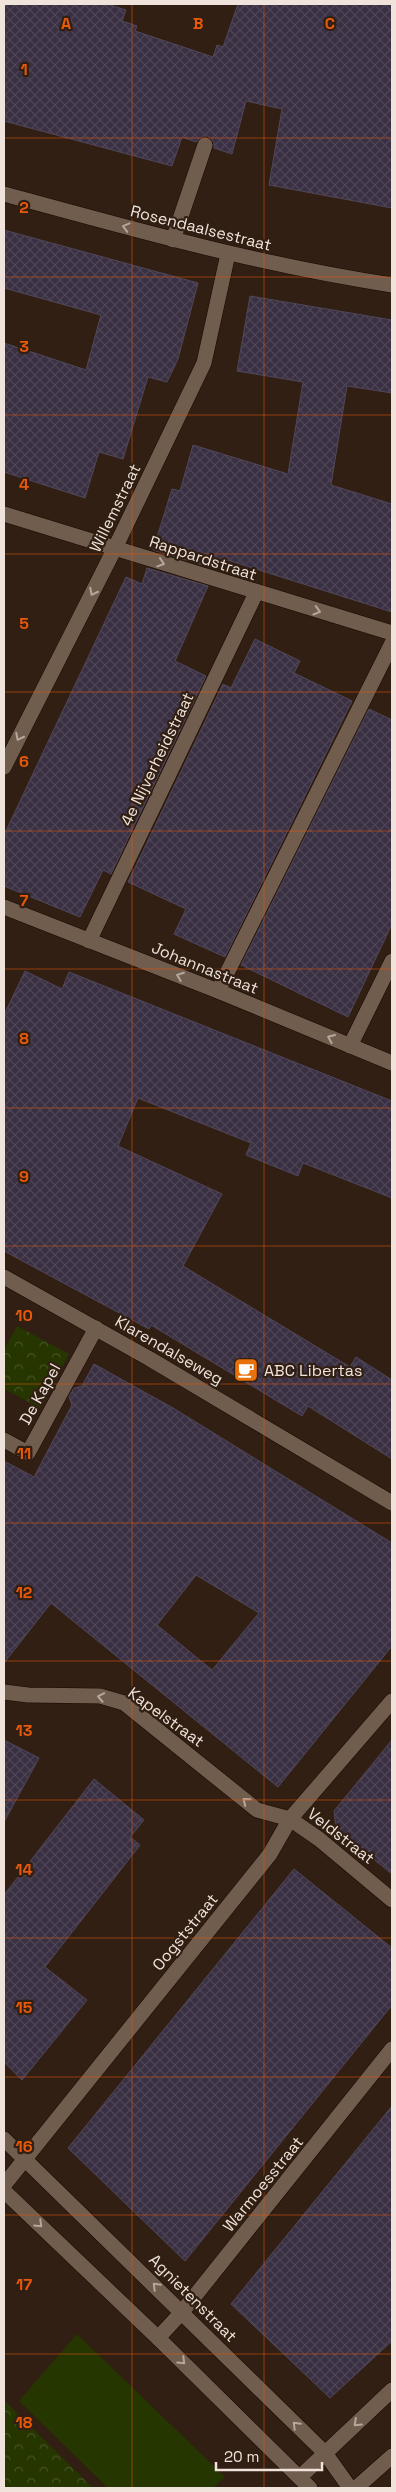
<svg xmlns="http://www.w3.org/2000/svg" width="396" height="2492" font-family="'Space Grotesk',sans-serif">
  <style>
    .grass { fill: #263600 }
    .park { fill: url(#park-crowns) }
    .building { fill: url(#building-cross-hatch); stroke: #51475b; fill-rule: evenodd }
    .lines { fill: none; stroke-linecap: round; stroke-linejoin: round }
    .minor-casing { stroke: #180801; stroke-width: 16 }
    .minor { stroke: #715d4e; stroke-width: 15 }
    .oneway { stroke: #b6a79c }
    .grid { fill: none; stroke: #e8590c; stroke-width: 1; stroke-opacity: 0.55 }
    .labels { text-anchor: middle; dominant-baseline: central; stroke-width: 4.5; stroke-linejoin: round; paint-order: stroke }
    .street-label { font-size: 16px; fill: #efe3db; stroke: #301f12 }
    .poi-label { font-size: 16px; fill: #efe3db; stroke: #301f12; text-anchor: start }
    .grid-label { font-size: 16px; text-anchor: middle; font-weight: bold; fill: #e8590c; stroke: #301f12; stroke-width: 4.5; stroke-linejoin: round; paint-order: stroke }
  </style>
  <defs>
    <pattern id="park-crowns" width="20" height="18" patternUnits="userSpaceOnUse" patternTransform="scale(1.25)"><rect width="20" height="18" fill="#263600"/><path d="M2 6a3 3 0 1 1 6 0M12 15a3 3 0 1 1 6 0" fill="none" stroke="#465325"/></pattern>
    <pattern id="building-cross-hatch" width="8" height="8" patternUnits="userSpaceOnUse" patternTransform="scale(1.25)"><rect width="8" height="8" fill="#3a3043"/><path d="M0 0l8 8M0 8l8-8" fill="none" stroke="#4d4455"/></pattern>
  </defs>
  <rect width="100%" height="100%" fill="#301f12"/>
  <!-- grass -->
  <path class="grass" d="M77,2334L225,2477L213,2488H108L19,2401Z"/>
  <!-- park -->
  <g class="park">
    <path d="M17,1326L69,1354L40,1408L4,1389V1350Z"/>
    <path d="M4,2400L93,2488H4Z"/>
  </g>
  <!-- building -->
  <g class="building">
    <path d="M4,4H107L126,10L122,21L137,26L135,31L213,57L217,45L223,47L238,4H392V208L269,185L282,109L246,101L232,154L214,148V143L208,136H203L196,142L182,137L172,166L4,121Z"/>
    <path d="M4,230L198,283L178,359L167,382L148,377L123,459L99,452L85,498L4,472V343L86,370L101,315L4,288Z"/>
    <path d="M250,296L392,320V393L347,386L331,485L392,504V612L221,558L216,569L153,550L172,489L180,491L193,445L288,474L303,382L237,371Z"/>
    <path d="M147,568L208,586L175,661L206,676L111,874L103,870L80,917L4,886V835L126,577L142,584Z"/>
    <path d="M255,639L300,661L294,673L352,701L225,957L174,934L186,909L128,882L223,684L231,688Z"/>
    <path d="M369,709L392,720V924L348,1017L241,965Z"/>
    <path d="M25,971L62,989L69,972L392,1101V1198L303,1163L298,1176L246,1155L251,1143L138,1098L118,1146L222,1194L183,1266L350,1367L356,1357L392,1380V1459L308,1406L302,1416L151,1325L149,1329L4,1251V1015Z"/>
    <path d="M94,1364L173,1408L392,1543V1646L278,1787L51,1603L4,1663V1461L34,1477L72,1405L69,1397L74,1388L82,1386ZM196,1575L259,1613L212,1670L157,1625Z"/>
    <path d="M4,1740L39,1758L4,1822Z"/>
    <path d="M392,1740V1874L336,1829L334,1811Z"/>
    <path d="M94,1779L144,1820L130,1837L140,1845L45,1967L87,2000L22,2080L4,2062V1895Z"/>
    <path d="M294,1869L392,1948V2005L185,2261L68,2148Z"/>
    <path d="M392,2106V2341L330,2398L231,2304Z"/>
  </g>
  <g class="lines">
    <defs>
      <g id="minor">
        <path d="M4,194C132,229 260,265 392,285"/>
        <path d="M173,240L205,145"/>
        <path d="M4,514L392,633"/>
        <path d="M4,767L115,548L204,363L228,254"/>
        <path d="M4,907L218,991L392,1063"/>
        <path d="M89,941L256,593"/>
        <path d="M218,991L392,643"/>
        <path d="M350,1046L392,961"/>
        <path d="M4,1277L150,1359L392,1503"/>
        <path d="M4,1440L28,1453L96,1328"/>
        <path d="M4,1692L28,1695L100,1696L124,1703L257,1810L290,1819L319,1839L392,1900"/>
        <path d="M4,2139L325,2453L350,2488"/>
        <path d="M4,2185L270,1854L290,1819L392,1701"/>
        <path d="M4,2191L158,2338L310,2488"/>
        <path d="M158,2338L182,2312L392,2049"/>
        <path d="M300,2477L392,2390"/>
        <path d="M356,2488L392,2456"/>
      </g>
    </defs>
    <!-- minor casing -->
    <use href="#minor" class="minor-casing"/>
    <!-- minor -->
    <use href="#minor" class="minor"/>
  </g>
  <!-- one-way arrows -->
  <defs><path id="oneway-chevron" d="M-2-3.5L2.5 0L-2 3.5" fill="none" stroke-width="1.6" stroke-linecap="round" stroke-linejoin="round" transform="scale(1.25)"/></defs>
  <g class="oneway">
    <use href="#oneway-chevron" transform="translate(126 227) rotate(-165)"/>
    <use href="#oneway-chevron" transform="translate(161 563) rotate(18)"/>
    <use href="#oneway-chevron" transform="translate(93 592) rotate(117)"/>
    <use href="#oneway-chevron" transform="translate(317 611) rotate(16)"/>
    <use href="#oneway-chevron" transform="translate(19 737) rotate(117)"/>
    <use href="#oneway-chevron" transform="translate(180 976) rotate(-159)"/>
    <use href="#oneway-chevron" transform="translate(331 1038) rotate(-157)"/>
    <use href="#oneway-chevron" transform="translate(101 1697) rotate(-169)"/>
    <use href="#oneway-chevron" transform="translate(246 1801) rotate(-141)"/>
    <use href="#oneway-chevron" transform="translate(39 2224) rotate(44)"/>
    <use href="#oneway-chevron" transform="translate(156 2286) rotate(-135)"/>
    <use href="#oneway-chevron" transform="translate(182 2361) rotate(44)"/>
    <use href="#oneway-chevron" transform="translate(357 2423) rotate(137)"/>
    <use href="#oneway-chevron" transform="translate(296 2425) rotate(-135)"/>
  </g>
  <!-- grid -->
  <path class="grid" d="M132,4V2488M264,4V2488M4,138H392M4,277H392M4,415H392M4,554H392M4,692H392M4,831H392M4,969H392M4,1108H392M4,1246H392M4,1384H392M4,1523H392M4,1661H392M4,1800H392M4,1938H392M4,2077H392M4,2215H392M4,2354H392"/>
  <!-- icons -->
  <defs>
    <symbol id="cafe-square" viewBox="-11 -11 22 22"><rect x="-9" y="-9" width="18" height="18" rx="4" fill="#e8710a" stroke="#301f12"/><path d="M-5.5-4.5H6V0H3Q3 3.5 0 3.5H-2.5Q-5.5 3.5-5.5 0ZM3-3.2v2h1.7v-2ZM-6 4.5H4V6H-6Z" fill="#fff"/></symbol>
  </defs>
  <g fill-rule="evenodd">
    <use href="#cafe-square" x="232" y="1356" width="28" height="28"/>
  </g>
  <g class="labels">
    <!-- street labels -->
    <g class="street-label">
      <text transform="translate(201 228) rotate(14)">Rosendaalsestraat</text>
      <text transform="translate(115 508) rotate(-64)">Willemstraat</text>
      <text transform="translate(203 558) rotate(18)">Rappardstraat</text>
      <text transform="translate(157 759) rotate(-64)">4e Nijverheidstraat</text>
      <text transform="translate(205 968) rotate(22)">Johannastraat</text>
      <text transform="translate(169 1350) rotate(30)">Klarendalseweg</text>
      <text transform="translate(40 1394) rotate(-61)">De Kapel</text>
      <text transform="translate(166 1717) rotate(36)">Kapelstraat</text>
      <text transform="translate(341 1836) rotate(38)">Veldstraat</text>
      <text transform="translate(185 1932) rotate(-51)">Oogststraat</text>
      <text transform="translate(263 2184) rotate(-51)">Warmoesstraat</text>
      <text transform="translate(193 2298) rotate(45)">Agnietenstraat</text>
    </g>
    <!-- poi labels -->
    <g class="poi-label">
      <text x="264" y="1370">ABC Libertas</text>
    </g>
  </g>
  <g class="grid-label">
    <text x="66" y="29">A</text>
    <text x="198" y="29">B</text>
    <text x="330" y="29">C</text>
    <text x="24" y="75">1</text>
    <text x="24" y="213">2</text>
    <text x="24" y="352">3</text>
    <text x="24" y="490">4</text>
    <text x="24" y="629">5</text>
    <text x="24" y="767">6</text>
    <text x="24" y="906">7</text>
    <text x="24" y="1044">8</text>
    <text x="24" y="1182">9</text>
    <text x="24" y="1321">10</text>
    <text x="24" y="1459">11</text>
    <text x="24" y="1598">12</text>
    <text x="24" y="1736">13</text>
    <text x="24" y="1875">14</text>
    <text x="24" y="2013">15</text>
    <text x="24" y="2152">16</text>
    <text x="24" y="2290">17</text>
    <text x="24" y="2428">18</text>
  </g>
  <!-- border -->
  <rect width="396" height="2492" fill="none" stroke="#efe3db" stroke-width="10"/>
  <!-- scale -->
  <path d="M216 2462v8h106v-8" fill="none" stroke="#efe3db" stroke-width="2.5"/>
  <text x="224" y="2462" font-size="15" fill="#efe3db" stroke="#301f12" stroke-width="4" paint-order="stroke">20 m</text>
</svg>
